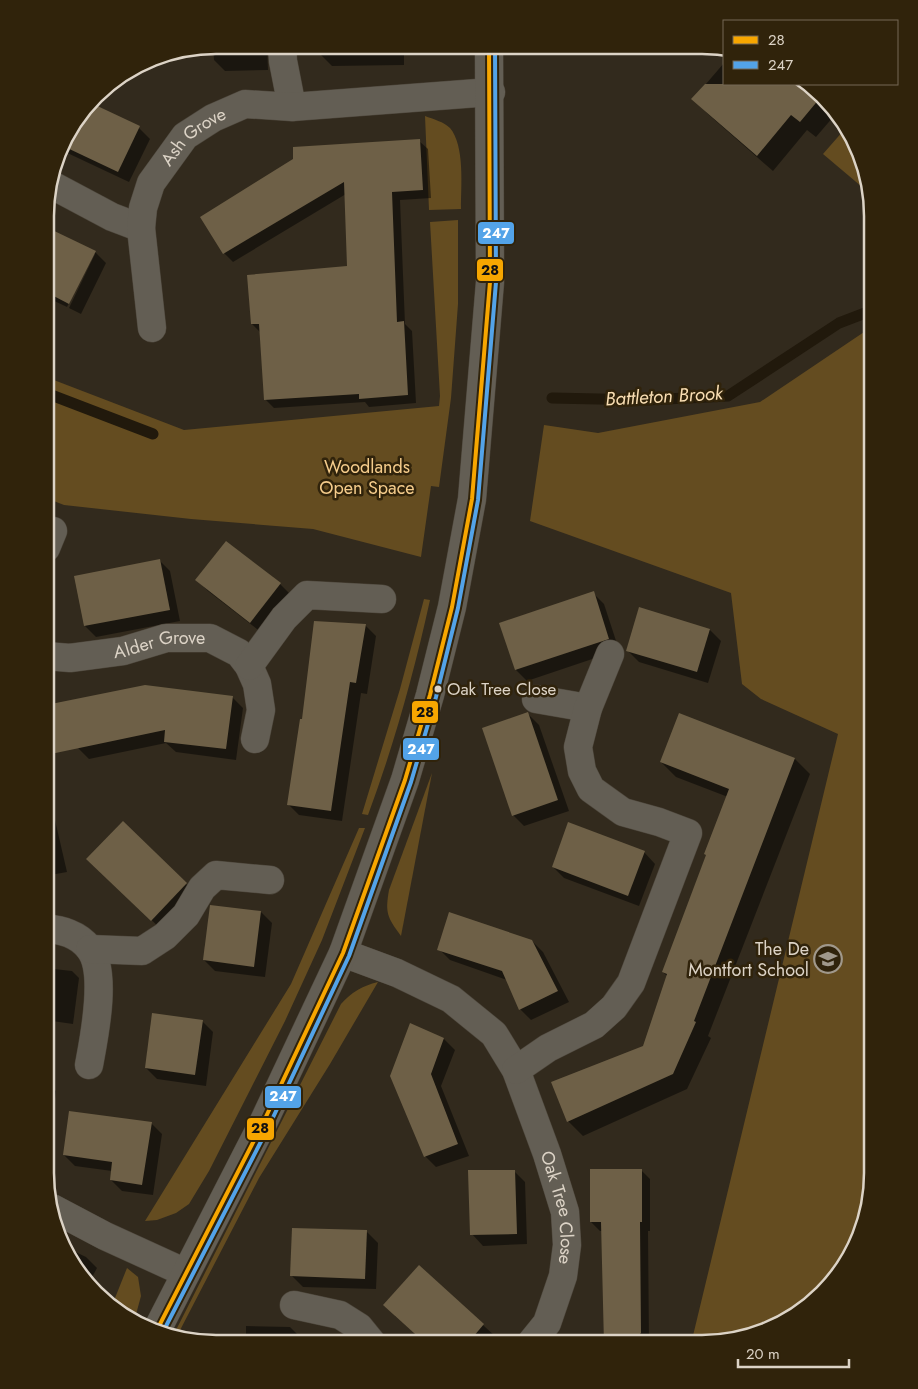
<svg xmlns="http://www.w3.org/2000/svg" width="918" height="1389" font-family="Jost,sans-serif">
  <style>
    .green { fill: #644c20 }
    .shadow { fill: #0007 }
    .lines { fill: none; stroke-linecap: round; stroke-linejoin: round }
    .stream { stroke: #21190c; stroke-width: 11 }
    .building { fill: #6e6047 }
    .minor-casing { stroke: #4c453a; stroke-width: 29 }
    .minor { stroke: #635e54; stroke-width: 28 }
    .bus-1-casing { stroke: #30230b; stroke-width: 8 }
    .bus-2-casing { stroke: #30230b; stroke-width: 8 }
    .bus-1 { stroke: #f7a600; stroke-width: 4 }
    .bus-2 { stroke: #53a3e8; stroke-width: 4 }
    .bus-dot { fill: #dcd3c6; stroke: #30230b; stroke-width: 2 }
    .labels { text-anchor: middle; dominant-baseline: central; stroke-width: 5; stroke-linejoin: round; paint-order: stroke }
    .bus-label { font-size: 17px; fill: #dcd3c6; stroke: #30230b; text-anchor: start }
    .street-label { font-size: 18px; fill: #dcd3c6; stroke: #30230b }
    .park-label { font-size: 18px; fill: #f5cc8b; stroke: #30230b }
    .poi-label { font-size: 18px; fill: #dcd3c6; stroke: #30230b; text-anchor: end }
    .water-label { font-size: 19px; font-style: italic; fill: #f9deb3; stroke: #30230b }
    .rim { fill: none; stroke: #dcd3c6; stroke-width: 2.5 }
    .line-badge { stroke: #30230b; stroke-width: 2 }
    .badge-label { font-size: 14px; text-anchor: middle; font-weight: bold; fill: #fff }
    .pale-badge-label { font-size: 14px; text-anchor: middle; font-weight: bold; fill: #111 }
  </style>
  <rect width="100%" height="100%" fill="#322a1d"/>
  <!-- green -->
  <g class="green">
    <path d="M425,116C433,119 444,122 450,128C465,146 461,186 461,209L429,210Z"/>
    <path d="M844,130L860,150L868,192L823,154Z"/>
    <path d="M458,220V304L451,398L439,487L431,486L421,557L313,529L191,519L64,505L46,498V377L184,430L439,406L440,396L430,222Z"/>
    <path d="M873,326V1185L864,1228L838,1277L768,1331L702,1344H691L838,734L761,699L742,684L731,593L530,521L544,425L598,433L760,402Z"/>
    <path d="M424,599L430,600C414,673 394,745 368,815L362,814L400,689Z"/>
    <path d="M432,773L401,936C387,917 385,913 389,890Z"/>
    <path d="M359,828H365L322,940L285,1021L209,1171L189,1204L176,1213L157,1220L145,1221L291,984Z"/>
    <path d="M378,982L330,1064L259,1178L177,1336L174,1334L341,1004C352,992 362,986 378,982Z"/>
    <path d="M127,1268L138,1277L141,1296L135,1318L111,1308Z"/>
  </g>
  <!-- shadow -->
  <g class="shadow">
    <path d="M213,45H267L268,70L225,71L214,60Z"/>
    <path d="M321,45L404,46V65L332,66L321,55Z"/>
    <path d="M724,63V84H809L834,116L816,137L807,130L773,171L709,115L693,99Z"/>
    <path d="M90,104L139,128L150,139L129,182L61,150L68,131Z"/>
    <path d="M419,141L428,149L431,198L400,200L405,324L412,331L416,403L369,407L365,402L274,408L265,399L260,332L252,324L348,268L346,194L233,262L224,253L202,217Z"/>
    <path d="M46,228L95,252L106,263L81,314L69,308L95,254H93L67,307L46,297Z"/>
    <path d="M159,560L170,571L180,621L96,637L85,626Z"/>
    <path d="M197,580L280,584L291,595L262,633L208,591Z"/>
    <path d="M593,593L604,604L619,650L527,681L516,670Z"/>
    <path d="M640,609L710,630L721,641L708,683L639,662L628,651Z"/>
    <path d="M365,625L376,636L367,694L361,693L342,821L299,815L288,804Z"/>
    <path d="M46,683L48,685L57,737L46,738Z"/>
    <path d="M232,697L243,708L236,760L176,752L166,743L89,759L78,748Z"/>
    <path d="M528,714L539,725L569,811L524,826L513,815Z"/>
    <path d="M795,759L810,774L708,1036L711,1038L687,1089L583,1136L568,1121L644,1047L667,976L663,972L728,797L676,777L661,762Z"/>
    <path d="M46,811L55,820L67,872L45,876Z"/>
    <path d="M644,852L655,864L639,906L564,878L553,867Z"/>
    <path d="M99,870L186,884L197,895L163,931Z"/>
    <path d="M261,912L272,923L265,977L215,971L204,960Z"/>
    <path d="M532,941L543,952L569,1002L531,1020L520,1009L507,980L450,960L439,949Z"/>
    <path d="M45,968L72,971L79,978L73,1024L45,1020Z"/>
    <path d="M202,1021L213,1032L206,1086L157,1079L146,1068Z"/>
    <path d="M411,1025L444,1039L455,1050L441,1086L469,1156L436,1167L425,1156Z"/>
    <path d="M45,1081L56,1091L50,1140H45Z"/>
    <path d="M151,1123L162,1134L153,1195L122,1191L111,1180L112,1171L75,1166L64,1155Z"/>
    <path d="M641,1170L650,1179V1231H648L649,1342L648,1344H605L602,1231H600L591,1222Z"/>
    <path d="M514,1171L525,1182L527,1244L483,1246L472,1234Z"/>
    <path d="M367,1232L378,1243L376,1289L303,1287L292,1276Z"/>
    <path d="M63,1246L86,1257L97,1268L90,1281Z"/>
    <path d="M419,1267L495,1336L488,1343H426L395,1316Z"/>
    <path d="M246,1326L290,1327L301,1338V1343H246Z"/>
  </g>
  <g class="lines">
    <!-- stream -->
    <g class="stream">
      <path d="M46,393L153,434"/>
      <path d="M552,398L645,400L728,396L839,323L873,310"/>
    </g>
  </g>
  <!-- building -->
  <g class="building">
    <path d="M705,84H809L820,98L800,122L791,115L757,156L691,99Z"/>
    <path d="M91,103L140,126L118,172L63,146L68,131Z"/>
    <path d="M420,139L423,190L392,192L397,322L404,321L408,395L359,399V394L264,400L259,324H251L247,275L347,266L344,182L223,254L200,217L293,159V147Z"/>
    <path d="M46,227L96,251L69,304L46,292Z"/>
    <path d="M226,541L281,583L250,623L195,580Z"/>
    <path d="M160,559L170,610L84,626L74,576Z"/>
    <path d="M594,591L609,639L515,670L499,623Z"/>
    <path d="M639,607L710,629L697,672L626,651Z"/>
    <path d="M314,621L366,624L356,683L350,682L331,811L287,805L300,719H302Z"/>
    <path d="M145,685L233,696L226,749L164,742L165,730L46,755V705Z"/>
    <path d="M528,712L558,800L512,816L482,728Z"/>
    <path d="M679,713L795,758L694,1021L696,1022L673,1074L567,1122L551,1082L643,1046L667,974L662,972L706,855L704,854L729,789L660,762Z"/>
    <path d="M123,821L187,883L151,921L86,859Z"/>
    <path d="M568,822L645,851L628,896L552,867Z"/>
    <path d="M210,905L261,911L254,967L203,960Z"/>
    <path d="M449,912L532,940L558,991L519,1010L502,971L437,950Z"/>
    <path d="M152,1013L203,1020L195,1075L145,1068Z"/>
    <path d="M410,1023L444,1038L431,1074L458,1144L424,1157L390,1076Z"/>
    <path d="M69,1111L152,1122L142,1185L110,1180L112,1162L63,1155Z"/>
    <path d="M590,1169H642V1222H640L641,1333L630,1344H604L601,1222H590Z"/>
    <path d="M468,1170H515L517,1234L470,1235Z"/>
    <path d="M292,1228L367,1230L365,1279L290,1276Z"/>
    <path d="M419,1265L484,1324L468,1343H425L383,1305Z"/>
  </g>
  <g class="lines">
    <defs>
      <g id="minor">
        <path d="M282,45L283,61L292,107"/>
        <path d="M50,184L112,217L141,228"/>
        <path id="s1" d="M152,328L141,228L143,208L151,183L185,136L213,118L245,104L292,107L491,92"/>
        <path d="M46,548L53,531"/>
        <path id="s2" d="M46,656L70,658L123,651L166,638H210L239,653L249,666L257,684L261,710L255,739"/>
        <path d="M249,666L284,618L307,595L382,599"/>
        <path d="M536,699L588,708"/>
        <path d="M45,928C62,930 78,934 89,948C108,971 94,1038 89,1065"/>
        <path d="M90,949L142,951L165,936L186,915L202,888L216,875L270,880"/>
        <path id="s3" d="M343,953L397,973L451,999L494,1034L516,1070L547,1154L565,1212L567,1245L563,1276L547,1323L530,1344"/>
        <path d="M516,1070L548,1048L594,1025L614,1007L631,983L688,833L659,822L623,812L591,789L582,771L578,747L588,708L610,654"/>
        <path d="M52,1208L105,1236L186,1273"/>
        <path d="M294,1305L340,1315L359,1327L372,1343"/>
        <path d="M158,1328L263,1123L343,953L405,780L430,695L452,607L472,499L490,282L489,46"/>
      </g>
    </defs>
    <!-- minor casing -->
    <use href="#minor" class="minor-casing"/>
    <!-- minor -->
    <use href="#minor" class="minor"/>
    <defs>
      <path id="bus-1" d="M158,1328L263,1123L343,953L405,780L430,695L452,607L472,499L490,282L489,46"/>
      <path id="bus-2" d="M164,1330L269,1126L349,956L411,782L436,697L458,608L478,500L496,282L495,46"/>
    </defs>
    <!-- bus-1 casing -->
    <use href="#bus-1" class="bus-1-casing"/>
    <!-- bus-2 casing -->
    <use href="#bus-2" class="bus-2-casing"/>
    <!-- bus-1 -->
    <use href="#bus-1" class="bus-1"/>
    <!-- bus-2 -->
    <use href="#bus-2" class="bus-2"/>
  </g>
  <!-- icons -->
  <defs>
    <symbol id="school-ring" viewBox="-11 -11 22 22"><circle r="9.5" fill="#30230b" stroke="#a0988b" stroke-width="1.5"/><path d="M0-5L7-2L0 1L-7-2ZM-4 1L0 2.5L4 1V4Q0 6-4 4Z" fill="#a0988b"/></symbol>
  </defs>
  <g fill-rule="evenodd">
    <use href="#school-ring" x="812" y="943" width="32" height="32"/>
  </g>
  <!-- markers -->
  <circle class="bus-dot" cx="438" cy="689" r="4.5"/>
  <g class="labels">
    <!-- bus labels -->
    <g class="bus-label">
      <text x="447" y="689">Oak Tree Close</text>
    </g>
    <!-- street labels -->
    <g class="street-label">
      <text stroke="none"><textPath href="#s1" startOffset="211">Ash Grove</textPath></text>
      <text stroke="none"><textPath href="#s2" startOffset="115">Alder Grove</textPath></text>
      <text stroke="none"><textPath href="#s3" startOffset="360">Oak Tree Close</textPath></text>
    </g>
    <!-- park labels -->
    <g class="park-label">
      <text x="367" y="467">Woodlands<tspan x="367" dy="21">Open Space</tspan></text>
    </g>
    <!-- poi labels -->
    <g class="poi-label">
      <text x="809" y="949">The De<tspan x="809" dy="21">Montfort School</tspan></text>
    </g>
    <!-- water labels -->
    <g class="water-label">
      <text transform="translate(664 396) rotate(-3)">Battleton Brook</text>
    </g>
  </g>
  <!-- crop -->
  <path d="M0 0H918V1389H0ZM216 54H702A162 162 0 0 1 864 216V1173A162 162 0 0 1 702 1335H216A162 162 0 0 1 54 1173V216A162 162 0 0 1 216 54Z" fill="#30230b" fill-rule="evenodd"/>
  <path class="rim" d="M216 54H702A162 162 0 0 1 864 216V1173A162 162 0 0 1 702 1335H216A162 162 0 0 1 54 1173V216A162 162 0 0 1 216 54Z"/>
  <g class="line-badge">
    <rect x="477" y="221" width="38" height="24" rx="5" fill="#53a3e8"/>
    <rect x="476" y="258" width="28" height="24" rx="5" fill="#f7a600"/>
    <rect x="411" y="700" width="28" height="24" rx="5" fill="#f7a600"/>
    <rect x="402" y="737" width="38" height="24" rx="5" fill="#53a3e8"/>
    <rect x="264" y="1085" width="38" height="24" rx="5" fill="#53a3e8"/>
    <rect x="246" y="1117" width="29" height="24" rx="5" fill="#f7a600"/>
  </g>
  <g class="badge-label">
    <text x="496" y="238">247</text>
    <text x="421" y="754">247</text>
    <text x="283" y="1101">247</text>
  </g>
  <g class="pale-badge-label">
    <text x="490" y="275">28</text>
    <text x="425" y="717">28</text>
    <text x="260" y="1133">28</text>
  </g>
  <!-- legend -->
  <rect x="723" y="20" width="175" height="65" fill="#30230b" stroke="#756956"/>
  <rect x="733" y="36" width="25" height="8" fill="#f7a600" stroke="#756956"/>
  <text x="768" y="45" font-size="15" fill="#dcd3c6">28</text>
  <rect x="733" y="61" width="25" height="8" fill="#53a3e8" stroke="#756956"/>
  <text x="768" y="70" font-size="15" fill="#dcd3c6">247</text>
  <!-- scale -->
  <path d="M738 1359v8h111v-8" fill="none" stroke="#dcd3c6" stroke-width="2.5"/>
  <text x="746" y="1359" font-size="15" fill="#dcd3c6" stroke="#30230b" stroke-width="4" paint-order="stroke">20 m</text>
</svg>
